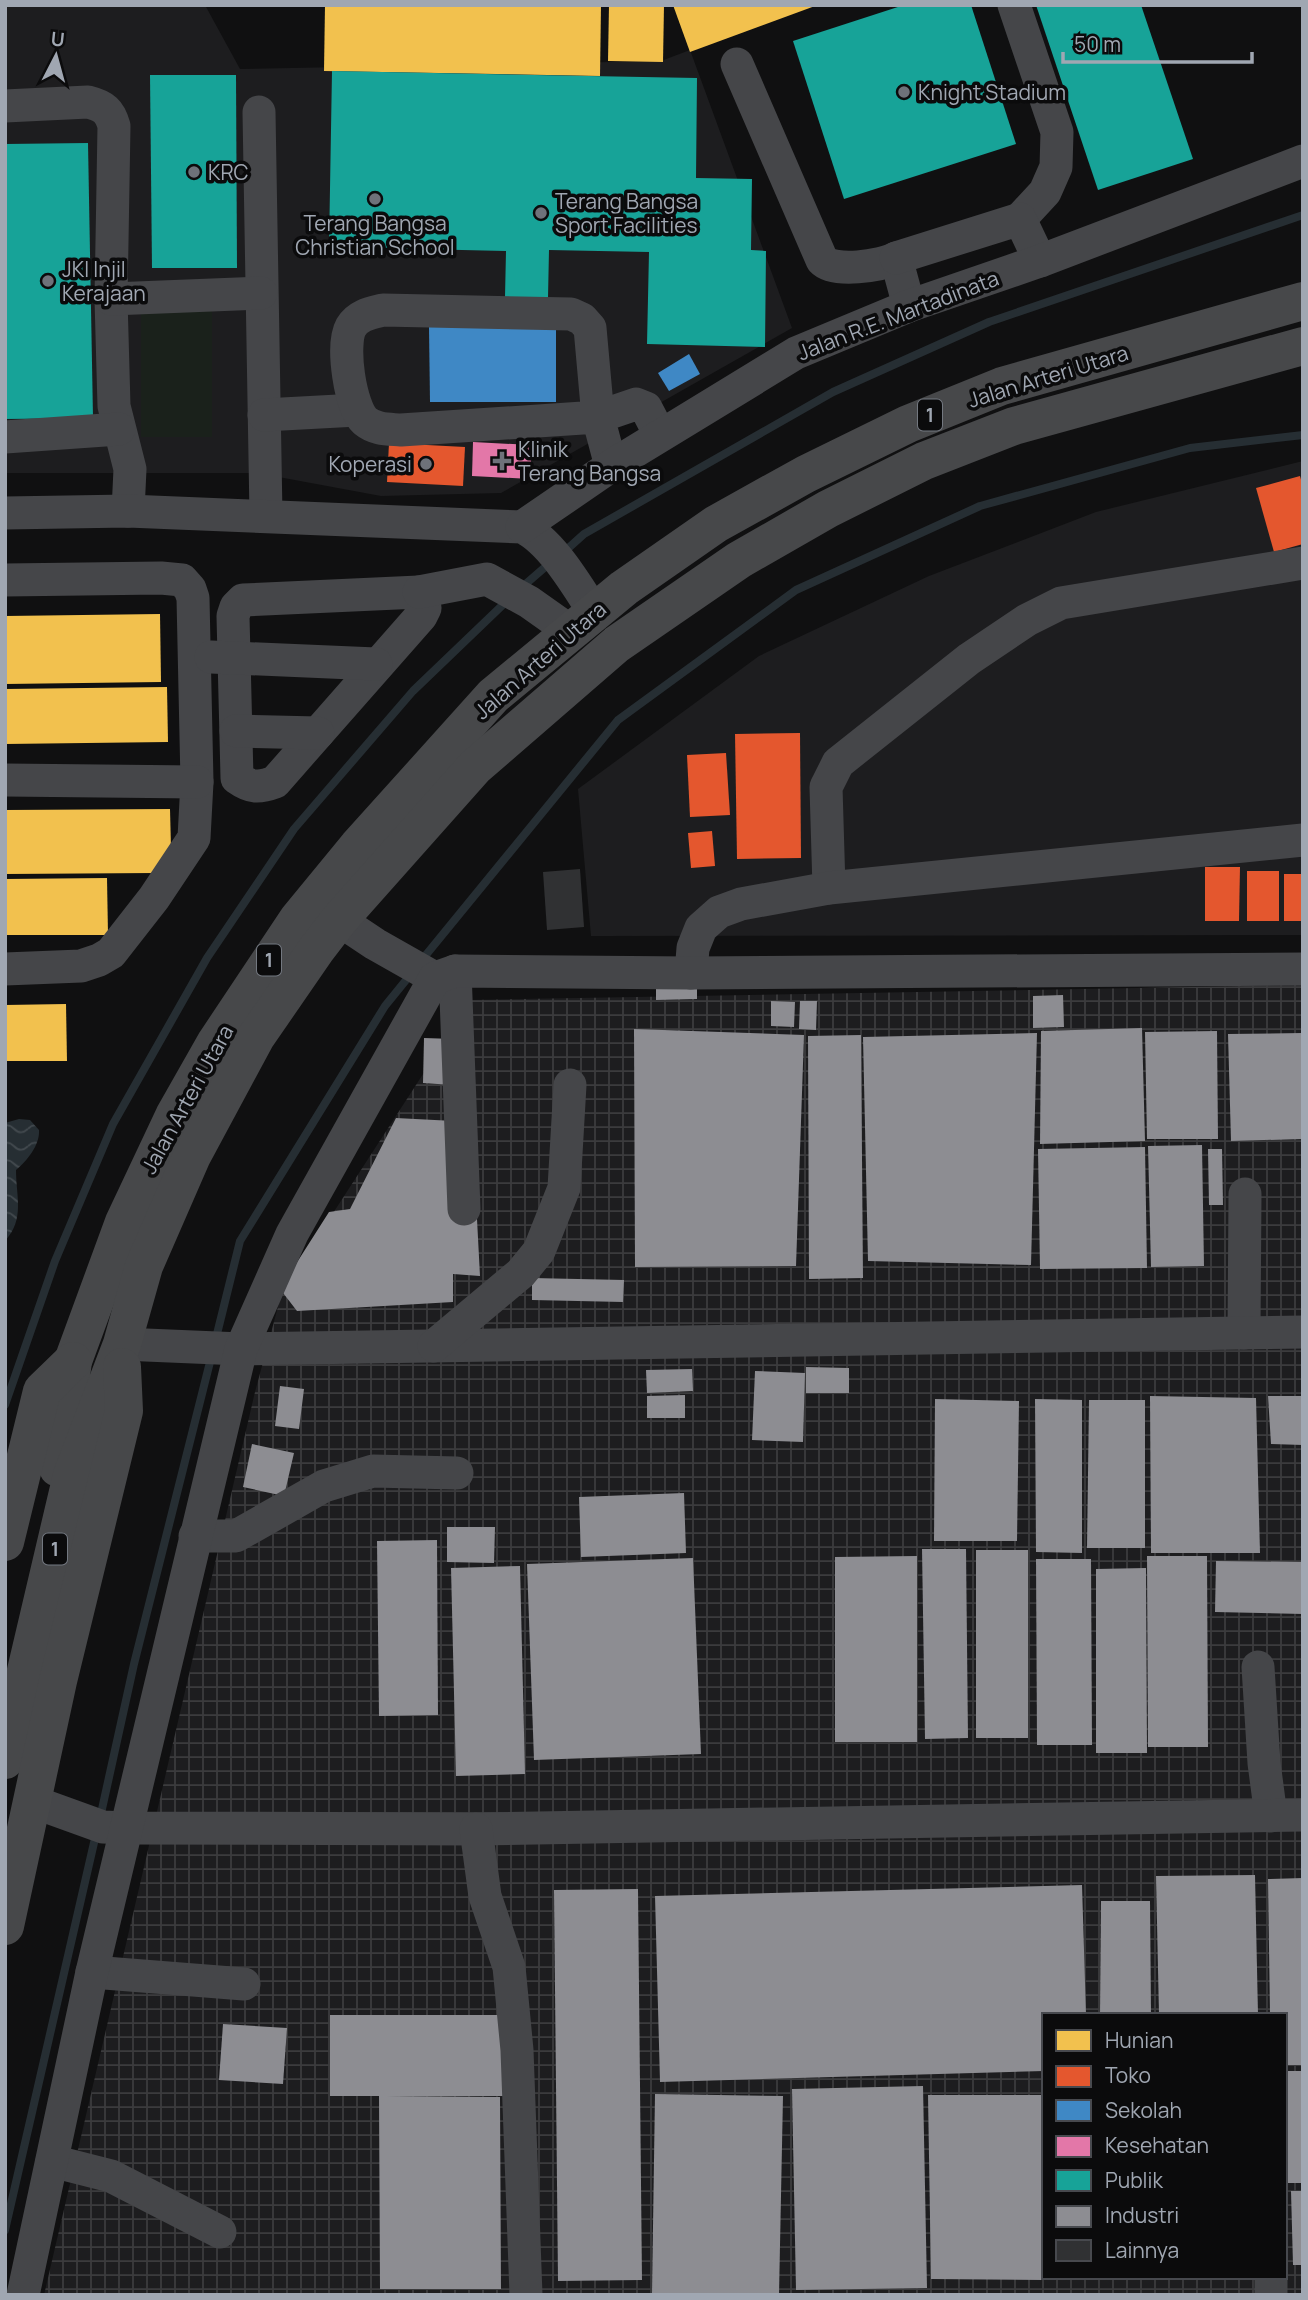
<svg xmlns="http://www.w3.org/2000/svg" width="1308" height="2300" font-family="Manrope,sans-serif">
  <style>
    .built { fill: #1d1d1f }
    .industrial { fill: url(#industrial-grid); fill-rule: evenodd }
    .grass { fill: #1a211b }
    .water { fill: url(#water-waves) }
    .homes { fill: #f2c14e }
    .shops { fill: #e4572e }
    .schools { fill: #3f88c5 }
    .health { fill: #e377a8 }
    .public { fill: #17a398 }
    .industry { fill: #8d8d92 }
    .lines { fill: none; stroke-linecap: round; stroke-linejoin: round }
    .stream { stroke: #262e33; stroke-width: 8 }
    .building { fill: #303133 }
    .minor { stroke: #454649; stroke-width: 33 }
    .highway { stroke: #47484a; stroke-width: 38 }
    .poi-dot { fill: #6e727a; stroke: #0b0b0c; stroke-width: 2.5 }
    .labels { text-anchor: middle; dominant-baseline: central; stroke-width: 7; stroke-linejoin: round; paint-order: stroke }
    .shield { fill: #0b0b0c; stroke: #737880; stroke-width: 2 }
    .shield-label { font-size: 19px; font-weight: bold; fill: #a0a7b2 }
    .poi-label { font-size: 21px; fill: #a0a7b2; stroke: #0b0b0c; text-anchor: start }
    .street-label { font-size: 21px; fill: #a0a7b2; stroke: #0b0b0c }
  </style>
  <defs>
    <pattern id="industrial-grid" width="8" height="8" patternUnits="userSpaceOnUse" patternTransform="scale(1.75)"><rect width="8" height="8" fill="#1d1d1f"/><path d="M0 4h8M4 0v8" fill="none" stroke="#3b3b3d"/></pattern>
    <pattern id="water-waves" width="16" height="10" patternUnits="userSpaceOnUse" patternTransform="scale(1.75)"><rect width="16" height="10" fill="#262e33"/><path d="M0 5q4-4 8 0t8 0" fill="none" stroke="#42494e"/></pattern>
  </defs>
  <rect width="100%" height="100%" fill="#101011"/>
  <!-- built -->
  <g class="built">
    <path d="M5,5H205L240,69L661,61L690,50L792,328L501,493L381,496L257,473H5Z"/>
    <path d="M1303,461V935L591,936L578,789L759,656L929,576L1096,512Z"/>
  </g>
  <!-- industrial -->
  <path class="industrial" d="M1303,985V2295H44L255,1392L282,1292L471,1000ZM1044,2015H1285V2277H1044Z"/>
  <!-- grass -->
  <rect class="grass" x="141" y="309" width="71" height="128"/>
  <!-- water -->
  <path class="water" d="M19,1119L30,1120L39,1130C40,1145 27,1161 16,1170C16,1197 25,1219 5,1241V1123Z"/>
  <!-- homes -->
  <g class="homes">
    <path d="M325,5H601L600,76L324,71Z"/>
    <path d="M609,5H664L663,62L608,61Z"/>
    <path d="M673,5H815V6L690,52Z"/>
    <path d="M160,614L161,682L5,684V616Z"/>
    <path d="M167,687L168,742L5,744V689Z"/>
    <path d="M170,809L171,849L156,873L5,874V810Z"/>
    <path d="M107,878L108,935H5V879Z"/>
    <path d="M66,1004L67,1061H5V1005Z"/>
  </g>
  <!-- shops -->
  <g class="shops">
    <path d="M389,443L465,447L463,486L387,482Z"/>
    <path d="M1300,476L1303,487V544L1274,552L1256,488Z"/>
    <path d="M800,733L801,858L737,859L735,734Z"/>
    <path d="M726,753L730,815L690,817L687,755Z"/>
    <path d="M712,831L715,866L691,868L688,833Z"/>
    <path d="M1205,867H1240L1239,921H1205Z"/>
    <rect x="1247" y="871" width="32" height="50"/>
    <rect x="1284" y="874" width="19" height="47"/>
  </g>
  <!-- schools -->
  <g class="schools">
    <path d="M429,327H556V402H430Z"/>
    <path d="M689,354L700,374L669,391L658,373Z"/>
  </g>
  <!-- health -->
  <path class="health" d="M473,442L532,445L530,479L472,476Z"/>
  <!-- public -->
  <g class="public">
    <path d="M904,5H971L1016,144L844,199L793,41Z"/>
    <path d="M1036,5H1141L1193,159L1098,190Z"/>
    <path d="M332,71L697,78L696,178L752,179L751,250L766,251L765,347L647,344L649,252L549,250L548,298L505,297L506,251L329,247Z"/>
    <path d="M150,75H236L237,268H152Z"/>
    <path d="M88,143L93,418L5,419V144Z"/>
  </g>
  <!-- industry -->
  <g class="industry">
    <path d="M697,985V999L656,1000V987Z"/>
    <path d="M1063,995L1064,1027L1033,1028V996Z"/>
    <path d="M771,1001L795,1002L794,1027L771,1026Z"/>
    <path d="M800,1001H817L816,1030L799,1029Z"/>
    <path d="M1142,1028L1145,1141L1040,1144L1041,1031Z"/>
    <path d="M634,1029L804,1035L796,1266L635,1267Z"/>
    <path d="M1217,1031L1218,1139H1147L1145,1032Z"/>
    <path d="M1037,1033L1031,1265L868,1261L863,1037Z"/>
    <path d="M1303,1033V1139L1231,1141L1228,1034Z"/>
    <path d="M861,1035L863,1278L809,1279L808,1036Z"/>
    <path d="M424,1038L454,1039L452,1085L423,1083Z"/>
    <path d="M396,1118L454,1121L461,1217L477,1219L480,1276L453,1274V1302L297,1311L280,1289L329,1212L350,1209Z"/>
    <path d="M1202,1145L1204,1266L1151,1267L1148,1146Z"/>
    <path d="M1145,1147L1147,1268L1040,1269L1038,1149Z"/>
    <path d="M1208,1149H1222L1223,1205H1209Z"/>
    <path d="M532,1278L624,1280L623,1302L532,1300Z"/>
    <path d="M806,1367L849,1368V1393H806Z"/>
    <path d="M692,1369L693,1391L647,1393L646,1370Z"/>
    <path d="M755,1371L805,1373L803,1442L752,1440Z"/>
    <path d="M280,1386L304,1389L299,1429L275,1426Z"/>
    <path d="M685,1395V1418H647V1396Z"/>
    <path d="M1150,1396L1256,1398L1260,1553H1151Z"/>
    <path d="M1268,1396H1303V1445L1271,1444Z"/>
    <path d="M935,1399L1019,1401L1017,1541H934Z"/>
    <path d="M1035,1399L1082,1400V1553L1036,1552Z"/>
    <path d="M1089,1400H1145V1548H1087Z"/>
    <path d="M252,1444L294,1453L284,1496L243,1487Z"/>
    <path d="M684,1493L686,1553L581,1557L579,1497Z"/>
    <path d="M447,1527H495L494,1563L447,1562Z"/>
    <path d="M437,1540L438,1715L379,1716L377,1541Z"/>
    <path d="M922,1549H966L968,1738L925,1739Z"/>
    <rect x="976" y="1550" width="52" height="188"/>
    <path d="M917,1556V1742H835V1557Z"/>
    <path d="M1147,1556H1207L1208,1747H1148Z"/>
    <path d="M693,1558L701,1754L534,1760L527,1564Z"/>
    <path d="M1036,1559H1091L1092,1745H1037Z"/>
    <path d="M1216,1561L1303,1562V1614L1215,1612Z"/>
    <path d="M520,1566L525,1774L456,1776L451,1568Z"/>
    <path d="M1146,1568L1147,1753H1096V1569Z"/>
    <path d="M1255,1875L1258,2015H1159L1156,1876Z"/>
    <path d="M1303,1878V2065H1285V2015H1270L1268,1879Z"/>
    <path d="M1082,1885L1086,2015H1044V2071L660,2082L655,1896Z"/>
    <path d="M638,1889L642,2280L558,2281L554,1890Z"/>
    <path d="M1101,1901H1150L1151,2015H1100Z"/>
    <path d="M330,2015H505L506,2096H387L500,2097L501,2289H380L379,2096H330Z"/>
    <path d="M223,2024L287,2028L283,2084L219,2080Z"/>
    <rect x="1285" y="2071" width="18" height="112"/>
    <path d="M923,2086L927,2288L796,2290L792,2089Z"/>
    <path d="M655,2094L783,2096L779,2295L652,2294Z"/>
    <path d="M928,2095H1044V2280L931,2279Z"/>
    <path d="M1291,2191H1303V2265H1293Z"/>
  </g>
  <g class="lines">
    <!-- stream -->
    <g class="stream">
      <path d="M564,552L584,534L833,392L989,322L1303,215"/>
      <path d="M521,588L551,562"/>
      <path d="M421,961L618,720L796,590L980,506L1190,448L1303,435"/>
      <path d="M215,1342L240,1241L385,1006L411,974"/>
      <path d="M5,1405L55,1261L113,1124L207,958L294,829L413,691L509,599"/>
      <path d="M100,1818L134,1664L212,1354"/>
      <path d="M5,2230L96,1834"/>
    </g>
  </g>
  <!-- building -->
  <path class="building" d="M580,869L584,927L547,930L543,872Z"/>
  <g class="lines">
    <!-- minor -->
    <g class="minor">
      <path d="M1014,5L1057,132L1056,167L1045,192L1020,219"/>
      <path d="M737,64L822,260C834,273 881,266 896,258L909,306"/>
      <path d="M5,106L88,102C104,106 110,111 114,126L111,299L114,406L130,469L128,511"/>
      <path d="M259,112L266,515"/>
      <path d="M896,258L1020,219L1040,261"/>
      <path d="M111,299L261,293"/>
      <path d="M264,415L357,410"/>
      <path d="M5,437L119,429"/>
      <path d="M611,466L598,417L590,328L582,319L571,314L383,310C371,313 358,315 351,327C341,345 350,407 365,421C376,430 388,429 401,430L598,417L636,404L646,408L660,435"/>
      <path d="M5,513L128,511L522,527C551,541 576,584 594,612"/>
      <path d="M522,527L611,466L796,353L909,306L1040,261L1303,161"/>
      <path d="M5,580L161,578L182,580L190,589L193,598L197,782L194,838L154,898L111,953L99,960L81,966L5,969"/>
      <path d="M419,592L425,608L421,616L275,782C259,788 251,788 237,778L233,616L236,607L243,600Z"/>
      <path d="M419,592L487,579L529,602L570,631"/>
      <path d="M211,657L376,664"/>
      <path d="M236,731L318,733"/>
      <path d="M5,780L197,782"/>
      <path d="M829,888L826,787L838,763L969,659L1027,620L1061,603L1303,563"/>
      <path d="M339,920L375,944L435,978"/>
      <path d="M455,971L464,1209"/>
      <path d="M691,973L693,948L701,928L719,912L741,904L829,888L1303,840"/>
      <path d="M1244,1333L1245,1194"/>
      <path d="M122,1344L241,1349L1303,1332"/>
      <path d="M434,1346L521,1273L539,1251L564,1188L570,1085"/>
      <path d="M195,1536H236L324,1486L373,1471L457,1473"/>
      <path d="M1258,1667L1264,1763L1271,1816"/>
      <path d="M31,1801L103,1827L126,1828L476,1829L1303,1815"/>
      <path d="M476,1829L485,1896L509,1967L517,2050L526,2295"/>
      <path d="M92,1972L244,1984"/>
      <path d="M52,2161L111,2176L220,2232"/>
      <path d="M23,2295L92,1972L241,1349L292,1234L435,978L455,971L691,973L1303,969"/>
      <path d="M1271,2295V2277"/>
    </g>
    <!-- highway -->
    <g class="highway">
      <path d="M58,1468L73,1361L124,1222L174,1116L216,1042L298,919L358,846L493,696L624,588L716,524L806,474L908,424L1002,386L1303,301"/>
      <path d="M5,1542L42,1391L73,1361"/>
      <path d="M5,1760L72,1475L122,1344L144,1266L192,1156L256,1037L316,950L339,920L475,767L617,644L739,560L828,509L924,461L1014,426L1303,346"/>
      <path d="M5,1926L58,1681L124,1411L122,1367"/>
    </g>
  </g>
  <!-- markers -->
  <g class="poi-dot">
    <circle cx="904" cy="92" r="7"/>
    <circle cx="194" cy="172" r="7"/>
    <circle cx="375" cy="199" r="7"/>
    <circle cx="541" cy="213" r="7"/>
    <circle cx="48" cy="281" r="7"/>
    <path d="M498.5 450.5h7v7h7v7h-7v7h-7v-7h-7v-7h7z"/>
    <circle cx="426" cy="464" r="7"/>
  </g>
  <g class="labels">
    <!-- shield labels -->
    <g class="shield">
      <rect x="918" y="399.5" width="24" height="31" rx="5"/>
      <rect x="257" y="944.5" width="24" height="31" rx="5"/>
      <rect x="43" y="1533.5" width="24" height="31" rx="5"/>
    </g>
    <g class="shield-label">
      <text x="930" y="415">1</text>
      <text x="269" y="960">1</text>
      <text x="55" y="1549">1</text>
    </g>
    <!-- poi labels -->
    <g class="poi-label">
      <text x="918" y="92">Knight Stadium</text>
      <text x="208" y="172">KRC</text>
      <text x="555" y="201">Terang Bangsa<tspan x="555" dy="24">Sport Facilities</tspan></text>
      <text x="375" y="223" text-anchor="middle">Terang Bangsa<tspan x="375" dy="24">Christian School</tspan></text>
      <text x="62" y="269">JKI Injil<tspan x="62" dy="24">Kerajaan</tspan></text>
      <text x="518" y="449">Klinik<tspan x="518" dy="24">Terang Bangsa</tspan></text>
      <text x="412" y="464" text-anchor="end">Koperasi</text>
    </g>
    <!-- street labels -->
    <g class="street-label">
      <text transform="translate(898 315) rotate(-21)">Jalan R.E. Martadinata</text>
      <text transform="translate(1048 376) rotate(-17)">Jalan Arteri Utara</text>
      <text transform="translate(540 660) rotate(-41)">Jalan Arteri Utara</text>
      <text transform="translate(187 1099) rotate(-61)">Jalan Arteri Utara</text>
    </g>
  </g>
  <!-- border -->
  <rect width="1308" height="2300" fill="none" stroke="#a0a7b2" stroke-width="14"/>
  <!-- legend -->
  <rect x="1042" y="2013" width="245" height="266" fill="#0b0b0c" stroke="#47494e" stroke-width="2"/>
  <rect x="1056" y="2030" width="35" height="21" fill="#f2c14e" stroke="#47494e" stroke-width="2"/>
  <text x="1105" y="2048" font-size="21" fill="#a0a7b2">Hunian</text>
  <rect x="1056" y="2066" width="35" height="21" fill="#e4572e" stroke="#47494e" stroke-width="2"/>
  <text x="1105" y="2083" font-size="21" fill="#a0a7b2">Toko</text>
  <rect x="1056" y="2100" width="35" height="21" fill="#3f88c5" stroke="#47494e" stroke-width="2"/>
  <text x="1105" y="2118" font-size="21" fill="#a0a7b2">Sekolah</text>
  <rect x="1056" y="2136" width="35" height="21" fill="#e377a8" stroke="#47494e" stroke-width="2"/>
  <text x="1105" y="2153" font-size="21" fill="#a0a7b2">Kesehatan</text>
  <rect x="1056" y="2170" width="35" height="21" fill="#17a398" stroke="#47494e" stroke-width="2"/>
  <text x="1105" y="2188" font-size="21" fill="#a0a7b2">Publik</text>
  <rect x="1056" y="2206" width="35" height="21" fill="#8d8d92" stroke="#47494e" stroke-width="2"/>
  <text x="1105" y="2223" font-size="21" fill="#a0a7b2">Industri</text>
  <rect x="1056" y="2240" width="35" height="21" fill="#303133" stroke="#47494e" stroke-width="2"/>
  <text x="1105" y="2258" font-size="21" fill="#a0a7b2">Lainnya</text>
  <!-- north arrow -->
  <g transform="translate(56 56) rotate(6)" stroke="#0b0b0c" stroke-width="5" paint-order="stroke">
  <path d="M0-5L12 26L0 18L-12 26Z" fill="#a0a7b2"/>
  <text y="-10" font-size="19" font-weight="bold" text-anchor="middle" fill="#a0a7b2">U</text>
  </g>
  <!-- scale -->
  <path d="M1063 52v10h189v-10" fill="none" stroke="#a0a7b2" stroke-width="3.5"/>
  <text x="1074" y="52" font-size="21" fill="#a0a7b2" stroke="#0b0b0c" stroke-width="5" paint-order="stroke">50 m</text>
</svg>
